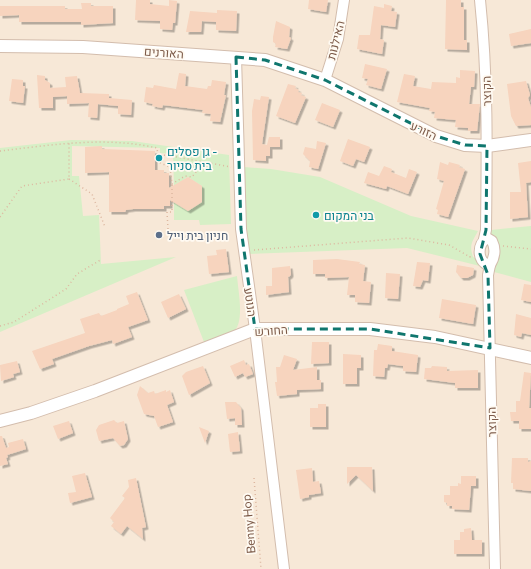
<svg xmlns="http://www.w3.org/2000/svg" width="531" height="569" font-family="Commissioner,Heebo,sans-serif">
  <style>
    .residential { fill: #f7e8d7 }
    .green { fill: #d7efc6 }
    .building { fill: #f7d4be; filter: url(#shadow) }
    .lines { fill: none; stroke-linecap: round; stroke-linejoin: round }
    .minor-casing { stroke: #d3bdad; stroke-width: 12 }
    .tertiary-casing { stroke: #d3bdad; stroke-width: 14 }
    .path { stroke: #ddb7a0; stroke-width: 1.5; stroke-dasharray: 1 3; stroke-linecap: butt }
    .minor { stroke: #fff; stroke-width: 10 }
    .tertiary { stroke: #fff; stroke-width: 12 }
    .marked { fill: none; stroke: #0f766e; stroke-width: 3; stroke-dasharray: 8 5; stroke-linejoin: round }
    .culture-dot { fill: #0f9aa8; stroke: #fffaf2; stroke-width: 1.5 }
    .service-dot { fill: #5c6f8a; stroke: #fffaf2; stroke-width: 1.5 }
    .labels { text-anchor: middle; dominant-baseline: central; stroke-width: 3.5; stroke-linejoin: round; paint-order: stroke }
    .street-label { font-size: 12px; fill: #7d5b49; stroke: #fffaf2 }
    .culture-label { font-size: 12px; fill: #0d838f; stroke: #fffaf2; text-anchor: start }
    .service-label { font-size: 12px; fill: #4e5e75; stroke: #fffaf2; text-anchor: start }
  </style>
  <defs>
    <filter id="shadow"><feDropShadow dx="2.5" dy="2.5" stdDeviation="0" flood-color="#0004"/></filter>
  </defs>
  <rect width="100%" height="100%" fill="#fef6ea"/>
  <!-- residential -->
  <rect class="residential" x="0" y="0" width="531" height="569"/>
  <!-- green -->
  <g class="green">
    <path d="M71,140L132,141L229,155L231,224L200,225L199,220H174V202L188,211L202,202V186L188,177L174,186L173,154L160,153V148L72,146V176H79L83,216L99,215L101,264L176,257L0,332V148Z"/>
    <path d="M244,167L271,169L320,177L411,216L478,231C472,242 469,245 473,257L477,259L480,266L407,248L249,254L245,229Z"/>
    <path d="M531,226V282L494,272L491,230Z"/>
    <path d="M237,276C238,290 245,322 234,331C227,337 213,339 204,342L184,290Z"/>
  </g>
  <!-- building -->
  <g class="building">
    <path d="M136,0H150V4L169,6V0L177,1L175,23H173L172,30L160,29V21L135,20Z"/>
    <path d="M309,0H328L326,12L308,9Z"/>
    <path d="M446,0H461V7H464V40H467V50L445,49Z"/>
    <path d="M81,3H91V6H113V23L81,25V22H19V15L0,16V6H65V9H82Z"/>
    <path d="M384,4L392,6L391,11L397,12L395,27L381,25L380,39L384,40L382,54L357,49L359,35H370L374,6L384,8Z"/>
    <path d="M217,10L237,11L236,31L216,30V22L202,21L201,32H186L190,11L217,13Z"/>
    <path d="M276,21L290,27L289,37L291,38L287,49L275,47L276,44L273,42V37Z"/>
    <path d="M531,29V43L511,46L509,34Z"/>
    <path d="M365,64L387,69L381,89L366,85L368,79L362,78Z"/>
    <path d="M460,70L475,71L474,87H471L469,104H480L477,131H468V128L455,127L456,120L434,118L435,112L429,111L430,108L397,102L404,74L415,76L413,86L431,89L432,82L456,83V77L460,78Z"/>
    <path d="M179,73L186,74L185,86L207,89L208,86H211L212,80L226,82L224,95H226L220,122L210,121L211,114L202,113L203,110L163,105L162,108L152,106L153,104L144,102L146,87L153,88L154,85L176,89Z"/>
    <path d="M37,75L45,76V80L50,83V88L66,87L65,77L77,76L80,93L109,94V98L132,100L131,115L118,114V106L98,104L97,118L88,117L89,103L67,104V96L53,97V108H39Z"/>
    <path d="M12,79L23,80V86H25L23,103L9,101Z"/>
    <path d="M526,81L530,95L528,98L531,107V125L516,126L511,116L507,84Z"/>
    <path d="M288,84L296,86L295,88L299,90L298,92L302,93L301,95L306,97L295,123L276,116Z"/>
    <path d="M261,96L269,97L262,144L267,145L269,137H280V147H270V156H266V161L253,160L252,111L254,99L260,100Z"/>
    <path d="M322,103L340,110L333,127L315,120Z"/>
    <path d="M348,139L370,147L364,162L356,159L353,166L340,161Z"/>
    <path d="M317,141L326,143L318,169L309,167L310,161L303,154L305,147L316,149Z"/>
    <path d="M102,146V149L155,151V170H164V173H169V188L188,177L202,186V202L188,211L170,200V206H164V209H133L126,210L125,212H109V172L85,173V147Z"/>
    <path d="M531,161V182L526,183L528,217L510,219V192H521L518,163Z"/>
    <path d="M440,162L448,165L449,162L460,165L459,167L465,169L448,217L437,214L438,210L436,209L444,181L437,179Z"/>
    <path d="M384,166L392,169L391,172L406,178L409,169L417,172L408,194L387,186L386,189L364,183L368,172L379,176Z"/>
    <path d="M226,249L229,272L209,274L207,256L217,255L216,250Z"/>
    <path d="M337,259L360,262L359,264L365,265L363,281L371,282L369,303L355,302V295H347L349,277L325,278V274H313V260Z"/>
    <path d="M417,262L430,263L428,281L423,280L420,287L413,286Z"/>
    <path d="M457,265L474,268L473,275L467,278H461L456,272Z"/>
    <path d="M290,266L291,274L290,276L288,277L289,292L266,295V286H272V268Z"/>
    <path d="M386,273L400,274L398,299L385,298Z"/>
    <path d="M524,284L531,285V302L521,300Z"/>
    <path d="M137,292L148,320L128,327L132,337L113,344L112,340L89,346L52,359L54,364L40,369L32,351L85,333L80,319L99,313L101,316L117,310V309L129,304L126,296Z"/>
    <path d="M179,294L186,309L168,318L161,302Z"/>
    <path d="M442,299L476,305L473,324L439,318Z"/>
    <path d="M516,314L531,318V335L522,333L521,337L514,335Z"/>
    <path d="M312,342H329V363L311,364Z"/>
    <path d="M378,344L392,346V351L418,355L416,372L403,371V366L388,364L387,368H385L384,377L373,376L374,350H377Z"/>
    <path d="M343,354L361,355V368H357V384H343Z"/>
    <path d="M284,355L297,359L293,370L317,367V380H321V389L297,390V394L277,396L275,382H277L276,367H280Z"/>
    <path d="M244,360L246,365L249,364L253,374L245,377L243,373L235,377L230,366Z"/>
    <path d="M17,361L20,372L13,374L14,377L1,381L0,365Z"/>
    <path d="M203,366L210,383L189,395L182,376L186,372Z"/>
    <path d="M432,366L447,367V371L478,370V388H455V383L424,379L425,368H431Z"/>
    <path d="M524,372L531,373L529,408H531V429H519V421H511L510,412H516V401H520Z"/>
    <path d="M140,386L148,393L154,391L155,394L166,390V392L170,390L174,402L167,405L173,422L158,427L154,416L144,414L137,395Z"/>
    <path d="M225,402H236L241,408L242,425H235V418L227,419Z"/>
    <path d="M318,404H326V427H310V408H318Z"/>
    <path d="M114,420L117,423L124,421L128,439L124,445L120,446L113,438L99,441L96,430L99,425Z"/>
    <path d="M69,421L73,433L58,439L53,426Z"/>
    <path d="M199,427L209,431L205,443Z"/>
    <path d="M238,432L240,451L230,452L228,434Z"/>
    <path d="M0,436H2L6,448L9,447L8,443L23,439L26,449L7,455L8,457L6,458L8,464L0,466Z"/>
    <path d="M512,458H528V462L531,461V491L513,489V483H511Z"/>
    <path d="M347,467H372L373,491L356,475L347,484Z"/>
    <path d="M312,468L313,482L319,481L321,493L309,495V497L300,499L296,470Z"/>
    <path d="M85,473L92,497L70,503L68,493L76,492L72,476Z"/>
    <path d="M461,476H476V486H471L469,510L452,509V506H447V503L444,502V495H450V486H458V483L461,484Z"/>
    <path d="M136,478L146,527L142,528L143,539L127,526L121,534L111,526L114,522L110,518L125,498L122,496L129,487L128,480Z"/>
    <path d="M471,528L472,540H482V554H454V540H460V532H464V529Z"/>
  </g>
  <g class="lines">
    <defs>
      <g id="minor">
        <path d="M480,0C488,76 487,153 486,230L484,239"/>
        <path d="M236,57L241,229L255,329L284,569"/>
        <path d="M325,80L338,39L344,0"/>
        <path d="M487,238L492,241C496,249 495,257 490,265H488C477,261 477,244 487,238Z"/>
        <path d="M490,265L488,275L495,569"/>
      </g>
      <g id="tertiary">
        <path d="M0,46L83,47L265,60L325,80L436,136L465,145L487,146L531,140"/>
        <path d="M0,421L31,413L95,391L255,329H370L435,337L531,358"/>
      </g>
    </defs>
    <!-- minor casing -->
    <use href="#minor" class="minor-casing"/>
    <!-- tertiary casing -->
    <use href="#tertiary" class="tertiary-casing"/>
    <!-- path -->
    <g class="path">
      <path d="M0,151C51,145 106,136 157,148L158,156L166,155L231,167"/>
      <path d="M158,156V162L170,167L172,184L185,176L192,177L204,162"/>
      <path d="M69,179L92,194L105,227"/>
      <path d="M0,217L22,186L69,179V143"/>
      <path d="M168,229L167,212H172V184"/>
      <path d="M503,246L531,249"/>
      <path d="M254,250L408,238L449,245L470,257V256"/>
      <path d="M0,326L14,322L66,289L77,274L102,259"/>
      <path d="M254,478L261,569"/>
    </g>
    <!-- minor -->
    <use href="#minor" class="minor"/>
    <!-- tertiary -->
    <use href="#tertiary" class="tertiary"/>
  </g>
  <!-- marked area -->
  <path class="marked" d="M236,57L265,60L325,80L436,136L465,145L487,146L486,230L480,254L488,275L490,348L370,329H255L241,229Z"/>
  <!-- markers -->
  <g class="culture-dot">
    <circle cx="159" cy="158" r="4"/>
    <circle cx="316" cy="215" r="4"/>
  </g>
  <circle class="service-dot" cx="159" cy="235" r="4"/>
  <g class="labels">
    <!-- street labels -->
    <g class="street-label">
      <text transform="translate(335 40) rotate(-76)">האילנות</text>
      <text transform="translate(164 52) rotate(4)">האורנים</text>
      <text transform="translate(486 91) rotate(-91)">הקוצר</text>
      <text transform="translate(424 130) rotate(25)">הזורע</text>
      <text transform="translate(251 302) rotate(82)">הנוטע</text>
      <text transform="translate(271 330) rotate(-4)">החורש</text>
      <text transform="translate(491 422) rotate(-91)">הקוצר</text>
      <text transform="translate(248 524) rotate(-95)">Benny Hop</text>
    </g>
    <!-- culture labels -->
    <g class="culture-label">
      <text x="167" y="151">גן פסלים -<tspan x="167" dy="14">בית סניור</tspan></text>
      <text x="324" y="215">בני המקום</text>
    </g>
    <!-- service labels -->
    <g class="service-label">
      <text x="167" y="235">חניון בית וייל</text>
    </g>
  </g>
</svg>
